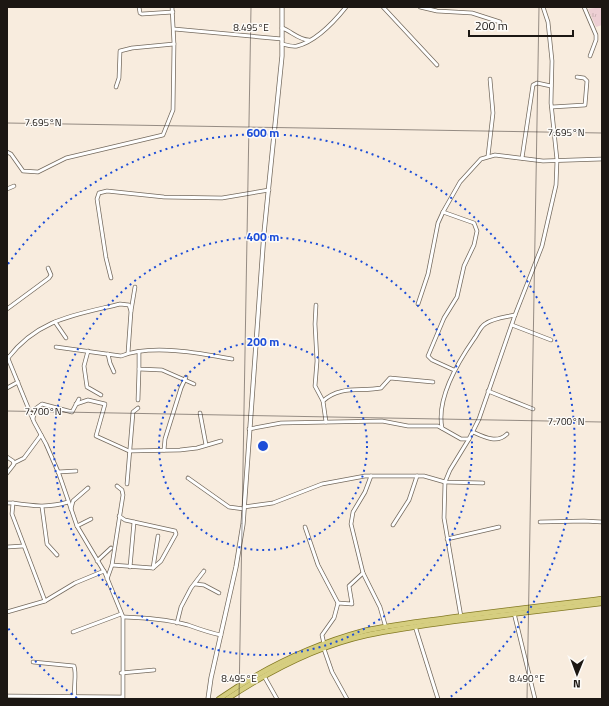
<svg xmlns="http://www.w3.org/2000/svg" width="609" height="706" font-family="'Titillium Web',sans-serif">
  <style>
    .grass { fill: url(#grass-tufts) }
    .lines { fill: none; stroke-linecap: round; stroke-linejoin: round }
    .minor-casing { stroke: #746a5e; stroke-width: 4.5 }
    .tertiary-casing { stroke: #746a5e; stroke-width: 5 }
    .primary-casing { stroke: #837923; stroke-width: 6 }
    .minor { stroke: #fff; stroke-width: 3 }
    .tertiary { stroke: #fff; stroke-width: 3.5 }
    .primary { stroke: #d6ce80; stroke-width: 4.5 }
    .ticks { fill: none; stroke: #1c1713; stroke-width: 1; stroke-opacity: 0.45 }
    .ring { fill: none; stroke: #1d4ed8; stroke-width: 2; stroke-dasharray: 2 4 }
    .ticks-label { font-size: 10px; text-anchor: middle; fill: #1c1713; stroke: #fdfbf8; stroke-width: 3; stroke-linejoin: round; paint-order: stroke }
    .centre { fill: #1d4ed8; stroke: #fdfbf8; stroke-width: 2 }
    .ring-label { font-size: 12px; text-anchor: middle; font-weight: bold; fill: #1d4ed8; stroke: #fdfbf8; stroke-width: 3; stroke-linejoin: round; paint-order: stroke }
  </style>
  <defs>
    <pattern id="grass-tufts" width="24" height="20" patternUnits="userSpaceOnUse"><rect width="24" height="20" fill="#edcfd4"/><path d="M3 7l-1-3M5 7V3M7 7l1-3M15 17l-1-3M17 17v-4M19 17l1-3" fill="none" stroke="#cbb1b5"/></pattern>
  </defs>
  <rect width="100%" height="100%" fill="#f8ecde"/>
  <!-- grass -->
  <path class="grass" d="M602,7V25L596,27L588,9Z"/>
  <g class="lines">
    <defs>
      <g id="minor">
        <path d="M139,7L140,13L142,14L173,12"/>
        <path d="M383,7L437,65"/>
        <path d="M420,7L437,11L472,13L500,22"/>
        <path d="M584,7L596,35V40L590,56"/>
        <path d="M282,28C291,31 299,40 309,40"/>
        <path d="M174,29L282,39"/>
        <path d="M282,44C286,45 293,47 297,46C317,41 334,22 346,7"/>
        <path d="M116,87L119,78L120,51L132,48L174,44"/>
        <path d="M552,107L585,105L587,81L584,78L577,77"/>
        <path d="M7,152L11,154L23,171L38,172L66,158L163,135L173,110L174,44L172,7"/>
        <path d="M488,156L493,113L490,79"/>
        <path d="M522,158L533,85L537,83L551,86"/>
        <path d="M7,189L14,186"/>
        <path d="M443,212L474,223L477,231L474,245L464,266L457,297L444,318L428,356L432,360L454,370"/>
        <path d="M111,278L106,258L97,199L99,193L107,191L164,197L222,198L269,190"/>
        <path d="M418,304L428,274L438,223L443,212L460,182L481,159L495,155L543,161L602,159"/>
        <path d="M316,305L315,324L317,361L315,386L323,401"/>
        <path d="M7,309L49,278L51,275L48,268"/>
        <path d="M55,322L66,338"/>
        <path d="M512,325L551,340"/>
        <path d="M56,347L121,356C151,344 200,353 232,359"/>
        <path d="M88,351L84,366L87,387L101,395"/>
        <path d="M139,352V369L162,370L194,384"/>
        <path d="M128,353L131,311L135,287"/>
        <path d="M108,354L110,363L114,372"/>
        <path d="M7,356L34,422L46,444L59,474L77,526L105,573L123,617V699"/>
        <path d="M8,358C38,319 75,315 120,304L129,305L131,311"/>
        <path d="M7,388L18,382"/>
        <path d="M488,391L533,409"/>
        <path d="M138,400L139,369"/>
        <path d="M76,404L88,400L105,404L96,436L129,451L180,450L197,448L221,441"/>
        <path d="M200,413L206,445"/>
        <path d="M33,419L35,409L42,404L72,412L79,399"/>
        <path d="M326,422L323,401C340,385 361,392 381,388L390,378L433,382"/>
        <path d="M442,428C436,398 458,362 474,339C478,334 480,327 485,324C493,318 506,317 515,315"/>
        <path d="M249,429L281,423L382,421L408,426H438L461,439H469"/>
        <path d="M473,432C484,437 497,444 507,434"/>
        <path d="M164,450L165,439L181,388L186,377"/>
        <path d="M7,457L13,461L14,464L7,473"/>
        <path d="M14,463L24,458L41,435"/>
        <path d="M58,472L76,471"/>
        <path d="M371,476L365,492L353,512L351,524L363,573L380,607L386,628"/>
        <path d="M188,478L229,507L244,509"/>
        <path d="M127,484L133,412L138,408"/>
        <path d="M7,503H13L12,514L45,601L75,583L104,571"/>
        <path d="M13,503C33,506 49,508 68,502"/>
        <path d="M42,507L47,544L57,555"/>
        <path d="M244,507L273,503L322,484L365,476H424L445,482L483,483"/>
        <path d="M71,509L73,501L88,488"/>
        <path d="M540,522L584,521L602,522"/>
        <path d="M393,525L409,500L417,476"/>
        <path d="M77,526L91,519"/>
        <path d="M305,527L318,565L338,603"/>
        <path d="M447,539L499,527"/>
        <path d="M7,547L23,546"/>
        <path d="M97,561L111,548"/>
        <path d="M112,565L153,568L161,561L176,534L175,531L125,520L119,516"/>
        <path d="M130,567L134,522"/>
        <path d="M153,568L158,536"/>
        <path d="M107,579L112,565L123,495L122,490L117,486"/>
        <path d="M195,584L204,585L219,593"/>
        <path d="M7,612L45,601"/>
        <path d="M514,613L535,699"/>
        <path d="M123,617C144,618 167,619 188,625C199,629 210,633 221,635"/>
        <path d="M461,617L444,518L445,482L450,470L469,439L479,419L515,315L542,246L556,185L557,160L551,103L552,61L548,22L543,7"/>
        <path d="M177,623L181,607L191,588L204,571"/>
        <path d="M415,626L438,699"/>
        <path d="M73,632L121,614"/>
        <path d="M324,644L322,635L334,618L338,603L352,604L349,586L363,573"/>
        <path d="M324,649L332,672L347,699"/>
        <path d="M33,662L74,666C77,675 73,687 75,697"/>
        <path d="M121,673L154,670"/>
        <path d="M264,676L277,699"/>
        <path d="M7,696L122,697"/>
      </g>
      <path id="tertiary" d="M208,699L211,678L236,567L243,524L264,233L282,56V7"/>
      <g id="primary">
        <path d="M219,699C264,668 312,645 364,631C391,625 421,622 448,618C499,611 551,605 602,599"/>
        <path d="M227,699C269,671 317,646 367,635C396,629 425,625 454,621C503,615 553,609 602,603"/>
      </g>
    </defs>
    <!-- minor casing -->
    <use href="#minor" class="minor-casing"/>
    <!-- tertiary casing -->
    <use href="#tertiary" class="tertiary-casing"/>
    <!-- primary casing -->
    <use href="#primary" class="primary-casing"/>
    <!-- minor -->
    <use href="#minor" class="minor"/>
    <!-- tertiary -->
    <use href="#tertiary" class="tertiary"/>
    <!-- primary -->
    <use href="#primary" class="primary"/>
  </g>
  <!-- ticks -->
  <path class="ticks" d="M7,123L602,133M7,411L602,422M239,699L251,7M527,699L539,7"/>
  <!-- distance rings -->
  <g class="ring">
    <circle cx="263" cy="446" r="104"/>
    <circle cx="263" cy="446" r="209"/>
    <path d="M77 698A313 313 0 0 1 8 628M8 264A313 313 0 1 1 449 698"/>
  </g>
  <g class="ticks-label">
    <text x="251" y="31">8.495°E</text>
    <text x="43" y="126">7.695°N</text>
    <text x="566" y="136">7.695°N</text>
    <text x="43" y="415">7.700°N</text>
    <text x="566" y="425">7.700°N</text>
    <text x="239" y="682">8.495°E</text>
    <text x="527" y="682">8.490°E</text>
  </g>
  <circle cx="263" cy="446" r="6" class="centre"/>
  <g class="ring-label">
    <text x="263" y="137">600 m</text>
    <text x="263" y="241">400 m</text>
    <text x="263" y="346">200 m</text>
  </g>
  <!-- border -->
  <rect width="609" height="706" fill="none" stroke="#1c1713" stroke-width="16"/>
  <!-- north arrow -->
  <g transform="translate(577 674) rotate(181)" stroke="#fdfbf8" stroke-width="3" paint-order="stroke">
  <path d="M0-3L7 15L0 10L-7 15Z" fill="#1c1713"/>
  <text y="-6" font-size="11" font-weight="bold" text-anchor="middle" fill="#1c1713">N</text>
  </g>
  <!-- scale -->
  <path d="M469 30v6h104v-6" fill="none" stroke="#1c1713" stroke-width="2"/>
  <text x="475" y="30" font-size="12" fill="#1c1713" stroke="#fdfbf8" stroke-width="3" paint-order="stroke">200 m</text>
</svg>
